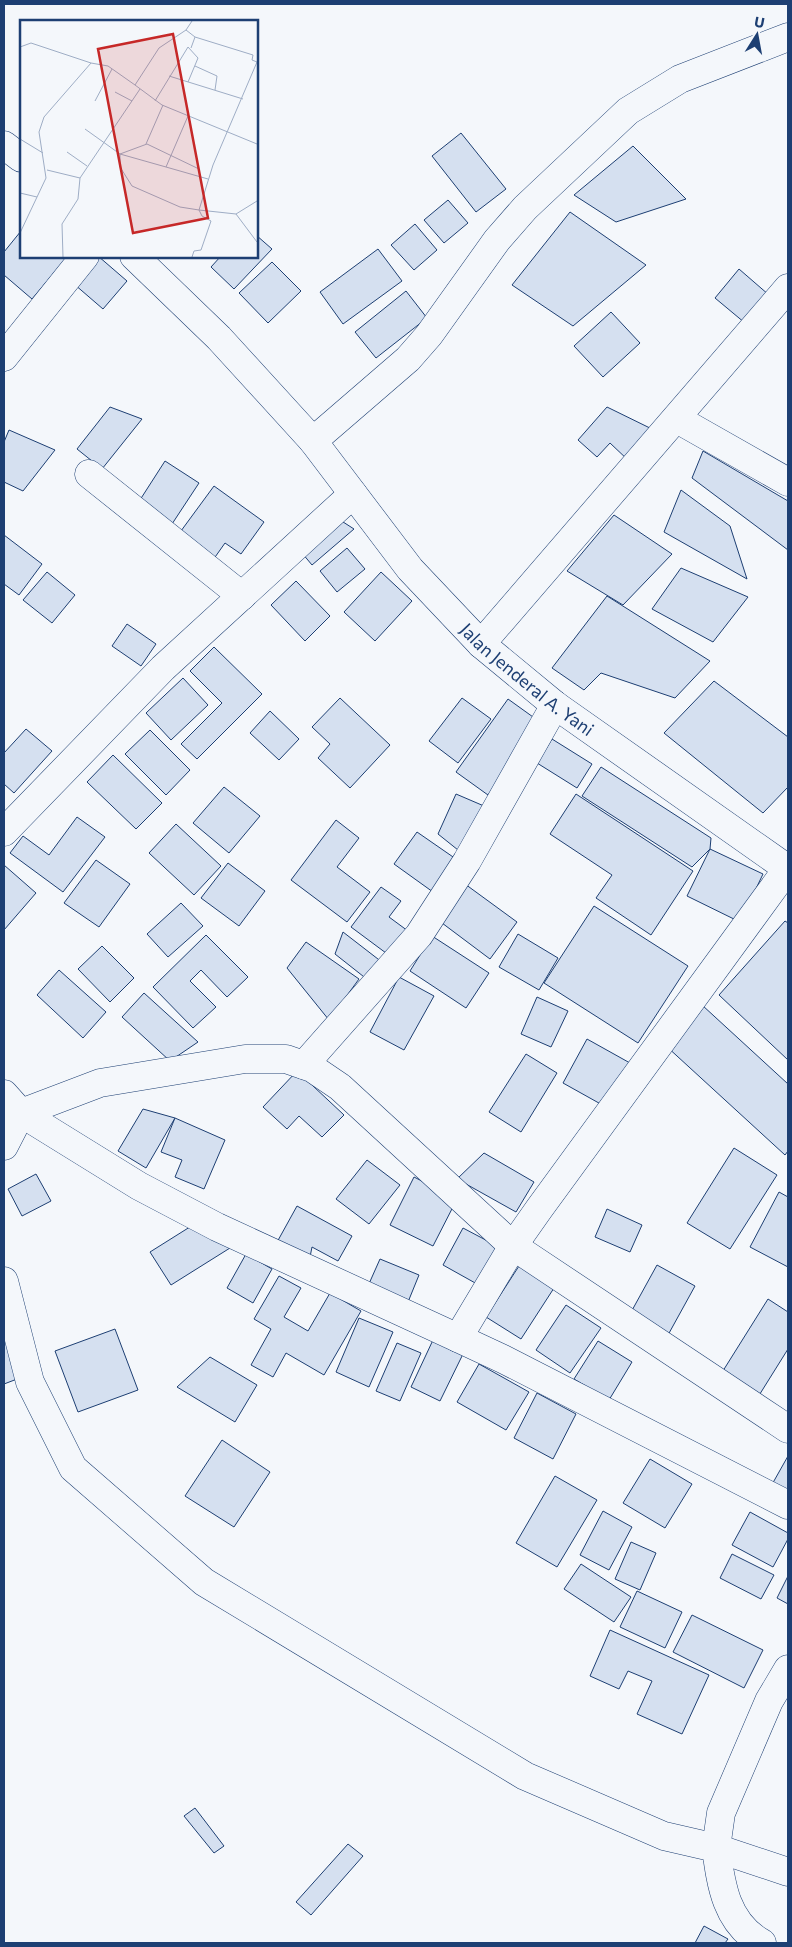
<svg xmlns="http://www.w3.org/2000/svg" width="792" height="1947" font-family="Commissioner,sans-serif">
  <style>
    .building { fill: #d5e0f0; stroke: #1d3f73 }
    .lines { fill: none; stroke-linecap: round; stroke-linejoin: round }
    .minor-casing { stroke: #1d3f73; stroke-width: 29 }
    .secondary-casing { stroke: #1d3f73; stroke-width: 29 }
    .trunk-casing { stroke: #1d3f73; stroke-width: 29 }
    .minor { stroke: #f4f7fb; stroke-width: 28 }
    .secondary { stroke: #f4f7fb; stroke-width: 28 }
    .trunk { stroke: #f4f7fb; stroke-width: 28 }
    .labels { text-anchor: middle; dominant-baseline: central; stroke-width: 4; stroke-linejoin: round; paint-order: stroke }
    .street-label { font-size: 18px; fill: #1d3f73; stroke: #f4f7fb }
    .inset-road { fill: none; stroke: #9eadc5; stroke-width: 1 }
    .view { fill: #c62828; fill-opacity: 0.15; stroke: #c62828; stroke-width: 2.5 }
    .inset-edge { fill: none; stroke: #1d3f73; stroke-width: 2.5 }
  </style>
  <rect width="100%" height="100%" fill="#f4f7fb"/>
  <!-- building -->
  <g class="building">
    <path d="M461,133L506,189L476,212L432,156Z"/>
    <path d="M633,146L686,199L616,222L574,195Z"/>
    <path d="M448,200L468,223L444,243L424,220Z"/>
    <path d="M570,212L646,265L573,326L512,285Z"/>
    <path d="M415,224L437,250L414,270L391,245Z"/>
    <path d="M21,231V256H68L32,299L4,275V252Z"/>
    <path d="M256,235L272,249L234,289L211,267L221,256H256Z"/>
    <path d="M378,249L402,281L343,324L320,292Z"/>
    <path d="M98,256L127,281L103,309L74,284Z"/>
    <path d="M272,262L301,291L268,323L239,293Z"/>
    <path d="M739,269L769,295L745,323L715,298Z"/>
    <path d="M406,291L427,318L376,358L355,332Z"/>
    <path d="M611,312L640,343L603,377L574,346Z"/>
    <path d="M110,407L142,419L102,469L77,449Z"/>
    <path d="M607,407L656,431L629,461L610,443L597,457L578,440Z"/>
    <path d="M9,430L55,450L23,491L4,482V442Z"/>
    <path d="M703,451L788,501V550L692,478Z"/>
    <path d="M165,461L199,483L172,524L138,503Z"/>
    <path d="M214,486L264,522L241,554L225,543L213,560L178,535Z"/>
    <path d="M681,490L730,526L747,579L664,532Z"/>
    <path d="M614,515L672,554L623,605L567,571Z"/>
    <path d="M340,520L354,529L312,565L302,553Z"/>
    <path d="M4,535L42,564L19,595L4,584Z"/>
    <path d="M347,548L365,569L337,592L320,571Z"/>
    <path d="M681,568L748,597L713,642L652,609Z"/>
    <path d="M47,572L75,595L52,623L23,600Z"/>
    <path d="M381,572L412,601L375,641L344,612Z"/>
    <path d="M296,581L330,616L305,641L271,605Z"/>
    <path d="M607,596L710,661L675,698L601,673L584,690L552,668Z"/>
    <path d="M127,624L156,644L141,666L112,646Z"/>
    <path d="M214,647L262,694L197,759L181,744L222,703L190,671Z"/>
    <path d="M183,678L208,705L171,740L146,713Z"/>
    <path d="M714,681L788,737V787L763,813L664,733Z"/>
    <path d="M340,698L390,745L350,788L318,758L330,744L312,727Z"/>
    <path d="M462,698L491,719L458,763L429,741Z"/>
    <path d="M508,699L540,722L488,795L456,772Z"/>
    <path d="M270,711L299,739L279,760L250,733Z"/>
    <path d="M26,729L52,751L14,793L4,784V753Z"/>
    <path d="M150,730L190,770L166,795L125,754Z"/>
    <path d="M552,739L592,764L577,788L537,763Z"/>
    <path d="M113,755L162,803L136,829L87,782Z"/>
    <path d="M601,767L711,838L710,849L692,867L582,796Z"/>
    <path d="M224,787L260,816L229,853L193,823Z"/>
    <path d="M456,794L484,806L463,854L438,834Z"/>
    <path d="M576,794L693,871L651,935L596,898L612,875L550,834Z"/>
    <path d="M77,817L105,837L63,892L10,853L23,836L49,855Z"/>
    <path d="M336,820L359,838L337,867L370,892L347,922L291,880Z"/>
    <path d="M176,824L221,866L194,895L149,853Z"/>
    <path d="M417,832L456,859L433,892L394,864Z"/>
    <path d="M710,849L763,874L740,922L687,896Z"/>
    <path d="M96,860L130,884L99,927L64,903Z"/>
    <path d="M228,863L265,891L239,926L201,898Z"/>
    <path d="M4,865L36,893L4,930Z"/>
    <path d="M465,884L517,922L490,959L438,920Z"/>
    <path d="M381,887L401,901L389,917L408,931L390,956L351,927Z"/>
    <path d="M181,903L203,926L168,957L147,934Z"/>
    <path d="M594,906L688,966L638,1043L544,983Z"/>
    <path d="M785,921L788,923V1060L719,995Z"/>
    <path d="M343,932L387,966L373,984L335,954Z"/>
    <path d="M518,934L558,958L539,990L499,967Z"/>
    <path d="M206,935L248,977L227,997L201,970L190,981L216,1007L193,1028L153,987Z"/>
    <path d="M432,936L489,973L466,1008L410,971Z"/>
    <path d="M306,942L359,979L329,1020L287,968Z"/>
    <path d="M102,946L134,978L110,1002L78,969Z"/>
    <path d="M59,970L106,1012L83,1038L37,995Z"/>
    <path d="M399,977L434,996L404,1050L370,1032Z"/>
    <path d="M144,993L198,1042L170,1061L122,1017Z"/>
    <path d="M537,997L568,1011L551,1047L521,1034Z"/>
    <path d="M702,1005L788,1084V1151L785,1155L665,1045Z"/>
    <path d="M587,1039L630,1063L606,1107L563,1083Z"/>
    <path d="M526,1054L557,1073L521,1132L489,1112Z"/>
    <path d="M297,1071L344,1115L322,1137L299,1116L287,1129L263,1107Z"/>
    <path d="M143,1109L175,1118L146,1168L118,1151Z"/>
    <path d="M175,1118L225,1140L204,1189L175,1177L182,1160L161,1152Z"/>
    <path d="M734,1148L777,1175L730,1249L687,1223Z"/>
    <path d="M484,1153L534,1182L516,1212L457,1179Z"/>
    <path d="M367,1160L400,1185L369,1224L336,1199Z"/>
    <path d="M36,1174L51,1201L22,1216L8,1189Z"/>
    <path d="M414,1177L457,1199L433,1246L390,1225Z"/>
    <path d="M779,1192L788,1197V1267L750,1247Z"/>
    <path d="M297,1206L352,1236L338,1261L312,1247L309,1262L276,1244Z"/>
    <path d="M607,1209L642,1225L630,1252L595,1237Z"/>
    <path d="M193,1225L230,1248L171,1285L150,1252Z"/>
    <path d="M463,1228L499,1247L477,1284L443,1265Z"/>
    <path d="M246,1254L272,1269L253,1303L227,1288Z"/>
    <path d="M380,1259L419,1275L408,1302L368,1286Z"/>
    <path d="M657,1265L695,1286L668,1335L630,1314Z"/>
    <path d="M519,1266L554,1288L521,1339L486,1317Z"/>
    <path d="M279,1276L301,1288L284,1317L308,1331L330,1293L361,1311L324,1375L286,1353L273,1377L251,1365L271,1329L254,1319Z"/>
    <path d="M768,1299L788,1312V1349L758,1397L721,1374Z"/>
    <path d="M566,1305L601,1328L570,1373L536,1350Z"/>
    <path d="M359,1318L393,1332L369,1387L336,1372Z"/>
    <path d="M4,1321L25,1376L4,1384Z"/>
    <path d="M115,1329L138,1390L78,1412L55,1351Z"/>
    <path d="M433,1340L463,1354L440,1401L411,1387Z"/>
    <path d="M598,1341L632,1362L609,1400L574,1379Z"/>
    <path d="M397,1343L421,1353L400,1401L376,1391Z"/>
    <path d="M210,1357L257,1385L235,1422L177,1387Z"/>
    <path d="M479,1364L529,1392L506,1430L457,1402Z"/>
    <path d="M537,1393L576,1414L553,1459L514,1438Z"/>
    <path d="M222,1440L270,1472L234,1527L185,1496Z"/>
    <path d="M788,1456V1498L770,1488Z"/>
    <path d="M650,1459L692,1484L665,1528L623,1503Z"/>
    <path d="M555,1476L597,1500L557,1567L516,1543Z"/>
    <path d="M603,1511L632,1527L609,1570L580,1555Z"/>
    <path d="M750,1512L788,1533V1539L773,1567L732,1545Z"/>
    <path d="M631,1542L656,1553L640,1590L615,1579Z"/>
    <path d="M732,1554L774,1575L761,1599L720,1578Z"/>
    <path d="M581,1564L631,1597L614,1622L564,1589Z"/>
    <path d="M788,1576V1604L777,1598Z"/>
    <path d="M637,1591L682,1612L665,1648L620,1627Z"/>
    <path d="M692,1615L763,1650L744,1688L673,1652Z"/>
    <path d="M610,1630L709,1675L682,1734L637,1714L652,1681L628,1671L619,1689L590,1676Z"/>
    <path d="M195,1808L224,1846L214,1853L184,1816Z"/>
    <path d="M348,1844L363,1856L311,1915L296,1902Z"/>
    <path d="M704,1926L728,1939L725,1943H695Z"/>
  </g>
  <g class="lines">
    <defs>
      <g id="minor">
        <path d="M4,357L85,256"/>
        <path d="M677,419L788,482"/>
        <path d="M89,474L242,596"/>
        <path d="M481,644L788,288"/>
        <path d="M4,832L163,668L353,494"/>
        <path d="M788,868L539,1209L513,1246L458,1338L503,1359L788,1505"/>
        <path d="M304,1065L419,935L467,861L555,705"/>
        <path d="M4,1094L21,1113L4,1146"/>
        <path d="M4,1281L30,1382L73,1468L204,1582L525,1776L664,1836L716,1848C721,1885 726,1923 762,1943"/>
        <path d="M458,1338L217,1227L139,1186L21,1113L100,1083L245,1059H286L312,1068L340,1087L513,1246L788,1429"/>
        <path d="M788,1669L769,1701L721,1813L716,1848L788,1872"/>
      </g>
      <g id="secondary">
        <path id="s1" d="M313,441L410,569L481,644L555,705L788,869"/>
      </g>
      <g id="trunk">
        <path d="M4,145L21,158"/>
        <path d="M134,256L219,338L313,441L408,359L429,335L497,240L525,208L628,111L680,79L788,37"/>
      </g>
    </defs>
    <!-- minor casing -->
    <use href="#minor" class="minor-casing"/>
    <!-- secondary casing -->
    <use href="#secondary" class="secondary-casing"/>
    <!-- trunk casing -->
    <use href="#trunk" class="trunk-casing"/>
    <!-- minor -->
    <use href="#minor" class="minor"/>
    <!-- secondary -->
    <use href="#secondary" class="secondary"/>
    <!-- trunk -->
    <use href="#trunk" class="trunk"/>
  </g>
  <g class="labels">
    <!-- street labels -->
    <g class="street-label">
      <text stroke="none"><textPath href="#s1" startOffset="322">Jalan Jenderal A. Yani</textPath></text>
    </g>
  </g>
  <!-- overview -->
  <g transform="translate(20 20)">
    <rect width="238" height="238" fill="#f4f7fb"/>
    <path class="inset-road" d="M166,10L175,17L171,28M175,17L233,35L232,40L237,42M0,27L11,23L71,43M237,42L193,145L179,190L216,194L237,181M175,46L197,56L195,70M149,56L223,79M115,65L142,85L237,124M95,72L112,81M75,81L92,49M135,81L168,27L178,38L168,62M168,96L146,147L188,159M65,109L100,134V147L112,166L160,187L179,190L182,196L191,201L181,230L174,231L172,237M0,119L23,133M126,124L143,85M47,132L67,146M146,147L100,134L127,124L179,149M27,150L60,158L120,69M0,173L17,177M216,194L237,222M0,213L26,158L19,112L24,97L71,43L88,46L115,65L139,28L166,10L172,1M43,237L42,204L58,179L60,158"/>
    <path class="view" d="M153,14L188,198L113,213L78,29Z"/>
    <rect width="238" height="238" class="inset-edge"/>
  </g>
  <!-- border -->
  <rect width="792" height="1947" fill="none" stroke="#1d3f73" stroke-width="10"/>
  <!-- north arrow -->
  <g transform="translate(757 35) rotate(11)" stroke="#f4f7fb" stroke-width="4" paint-order="stroke">
  <path d="M0-4L9 19L0 12L-9 19Z" fill="#1d3f73"/>
  <text y="-8" font-size="14" font-weight="bold" text-anchor="middle" fill="#1d3f73">U</text>
  </g>
</svg>
